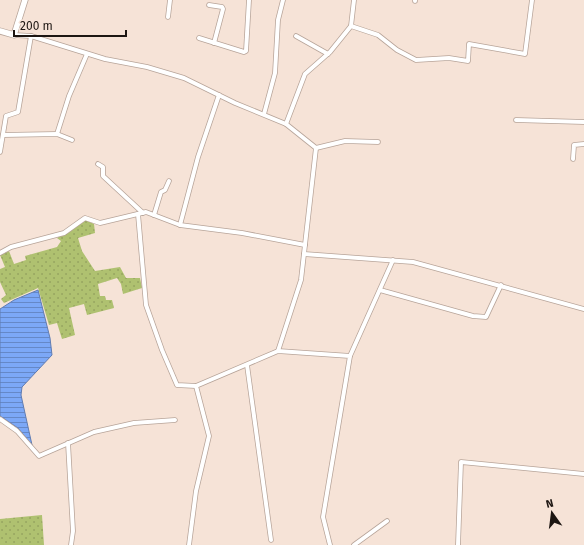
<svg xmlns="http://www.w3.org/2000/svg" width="584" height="545" font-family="'Fira Sans',sans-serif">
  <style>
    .grass { fill: url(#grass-dots) }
    .water { fill: url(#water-rules); stroke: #607cb2 }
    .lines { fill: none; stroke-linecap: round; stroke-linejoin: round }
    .minor-casing { stroke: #b7a499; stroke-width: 5.5 }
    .tertiary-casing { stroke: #b7a499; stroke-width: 7 }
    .minor { stroke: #fff; stroke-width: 4 }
    .tertiary { stroke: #fff; stroke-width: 5.5 }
  </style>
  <defs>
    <pattern id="grass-dots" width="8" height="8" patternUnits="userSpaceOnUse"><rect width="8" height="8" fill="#afc170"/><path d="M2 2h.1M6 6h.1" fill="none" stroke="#96a560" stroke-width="1.8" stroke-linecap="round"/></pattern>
    <pattern id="water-rules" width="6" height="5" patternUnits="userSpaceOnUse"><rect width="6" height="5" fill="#7ca8f7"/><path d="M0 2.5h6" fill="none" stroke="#6588c7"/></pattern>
  </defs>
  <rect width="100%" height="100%" fill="#f6e3d7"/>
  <!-- grass -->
  <g class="grass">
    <path d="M86,220L94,224L95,233L78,238L82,251L95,271L120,267L126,278H140L142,288L123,294L121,284L117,278L98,284L100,296H105L106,300H112L114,308L87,315L84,304L69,308L75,335L62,339L57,323L49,325L38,288L4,303L1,299L6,295L0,282V269L5,267L0,255L9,251L14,264L26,260L25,256L57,247L61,241L57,238Z"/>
    <path d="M42,515L44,545H0V519Z"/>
  </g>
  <!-- water -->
  <path class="water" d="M38,290L50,338L52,355L22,387L21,395L32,445L18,428L0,416V309L14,300Z"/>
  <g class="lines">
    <defs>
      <g id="minor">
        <path d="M415,1V0"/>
        <path d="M209,5L222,7L223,9L214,43"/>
        <path d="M168,17L170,0"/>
        <path d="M351,26L354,0"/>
        <path d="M14,35L31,36L105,59L147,67L184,78L235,103L286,124L305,74L330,52L351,26L378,35L397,50L416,60L449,58L468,61L469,44L525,54L532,0"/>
        <path d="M296,36L328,54"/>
        <path d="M199,38L244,52L246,51L249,0"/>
        <path d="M264,114L275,73L278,20L283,0"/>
        <path d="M516,120L584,122"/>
        <path d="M57,134L69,96L87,54"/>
        <path d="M3,135L57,134L72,140"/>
        <path d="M316,148L345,141L378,142"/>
        <path d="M0,152L6,116L18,112L31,36"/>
        <path d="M573,159L574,145L584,144"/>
        <path d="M98,164L103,167V176L143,213"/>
        <path d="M138,214L146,305L162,350L177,385L196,386"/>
        <path d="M154,215L161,192L165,190L169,181"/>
        <path d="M180,225L198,157L219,95"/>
        <path d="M0,253L11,247L64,233L85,218L100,223L146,212L180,225L242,233L305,245"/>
        <path d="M304,254L413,262L584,309"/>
        <path d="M380,290L473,316L486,317L501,285"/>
        <path d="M278,351L301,280L316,148L286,124"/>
        <path d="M350,356L393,260"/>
        <path d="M247,365L271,540"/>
        <path d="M0,419L17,431L39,456L94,432L134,423L175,420"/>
        <path d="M68,443L73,531L71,545"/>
        <path d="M189,545L196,491L209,436L196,386L278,351L350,356L323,517L330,545"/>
        <path d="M354,545L387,521"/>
        <path d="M458,545L461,462L584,474"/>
      </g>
      <path id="tertiary" d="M0,31L14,35L25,0"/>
    </defs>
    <!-- minor casing -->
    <use href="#minor" class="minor-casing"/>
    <!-- tertiary casing -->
    <use href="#tertiary" class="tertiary-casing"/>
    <!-- minor -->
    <use href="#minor" class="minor"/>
    <!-- tertiary -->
    <use href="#tertiary" class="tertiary"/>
  </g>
  <!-- north arrow -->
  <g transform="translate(552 513) rotate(346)" stroke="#f6e3d7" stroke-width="3" paint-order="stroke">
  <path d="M0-3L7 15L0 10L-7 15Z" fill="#1d1612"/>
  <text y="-6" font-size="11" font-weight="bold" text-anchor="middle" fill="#1d1612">N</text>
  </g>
  <!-- scale -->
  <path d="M14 30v6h112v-6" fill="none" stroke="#1d1612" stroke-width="2"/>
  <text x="20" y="30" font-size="12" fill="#1d1612" stroke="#f6e3d7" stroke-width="3" paint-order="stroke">200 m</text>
</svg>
